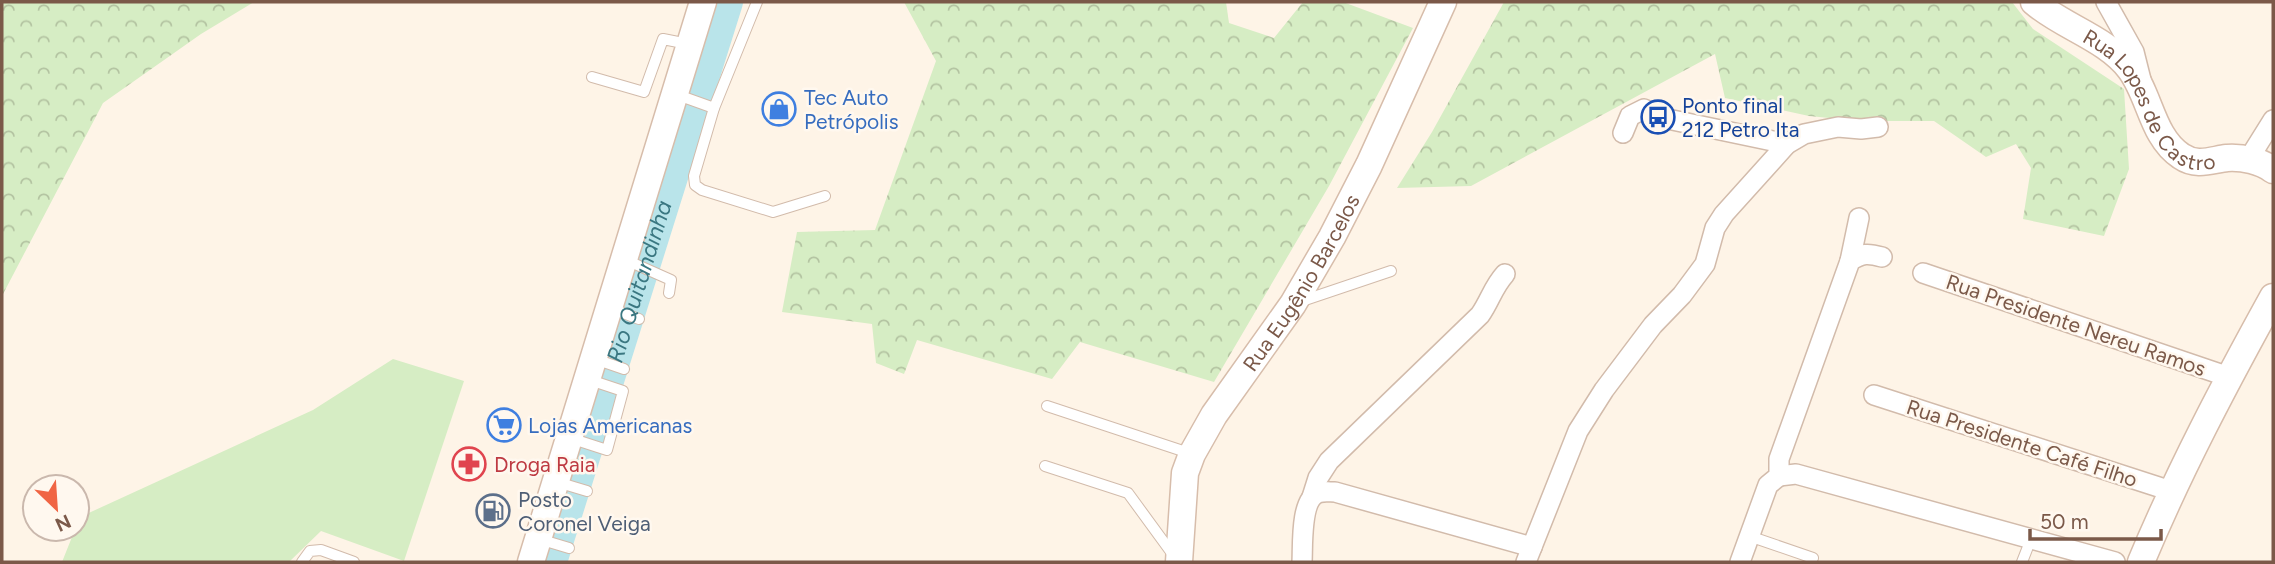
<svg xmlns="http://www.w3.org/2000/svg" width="2275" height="564" font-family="Figtree,sans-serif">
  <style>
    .forest { fill: url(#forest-crowns) }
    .green { fill: #d6edc4 }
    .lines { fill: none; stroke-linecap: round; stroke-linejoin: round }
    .river { stroke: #b9e4ea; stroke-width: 32 }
    .lane-casing { stroke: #d2bbab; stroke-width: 12 }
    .street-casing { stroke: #d2bbab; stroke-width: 22 }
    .secondary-casing { stroke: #d7bdab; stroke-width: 29 }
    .lane { stroke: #fff; stroke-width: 10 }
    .street { stroke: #fff; stroke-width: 19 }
    .secondary { stroke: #fff; stroke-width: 26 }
    .labels { text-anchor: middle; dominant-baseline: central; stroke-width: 5; stroke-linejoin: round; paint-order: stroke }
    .street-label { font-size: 21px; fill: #7b5949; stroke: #fff8ef }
    .shop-label { font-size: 21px; fill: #366cbe; stroke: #fff8ef; text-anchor: start }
    .transit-label { font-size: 21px; fill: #164399; stroke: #fff8ef; text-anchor: start }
    .health-label { font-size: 21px; fill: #be3a42; stroke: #fff8ef; text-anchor: start }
    .service-label { font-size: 21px; fill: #4e5e75; stroke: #fff8ef; text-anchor: start }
    .water-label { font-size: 23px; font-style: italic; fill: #3a7781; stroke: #fff8ef }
  </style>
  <defs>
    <pattern id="forest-crowns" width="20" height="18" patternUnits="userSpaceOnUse" patternTransform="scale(1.75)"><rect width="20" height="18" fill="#d6edc4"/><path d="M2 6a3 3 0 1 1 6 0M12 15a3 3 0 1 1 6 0" fill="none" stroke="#b3c3a1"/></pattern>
  </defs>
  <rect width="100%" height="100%" fill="#fef4e7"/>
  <!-- forest -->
  <g class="forest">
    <path d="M2,2H254L201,34L103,103L2,296Z"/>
    <path d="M904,2H1226L1229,23L1274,38L1303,2H1343L1413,28L1329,186L1214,382L1080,342L1052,379L917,340L904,374L876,363L872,324L782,312L797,232L875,230L936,61Z"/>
    <path d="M1504,2H2012L2033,29L2124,89L2129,169L2104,236L2023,219L2031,168L2016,144L1986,157L1934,121H1860L1809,116L1725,98L1715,54L1471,186L1397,188L1432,132Z"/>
  </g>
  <!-- green -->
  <path class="green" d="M393,359L464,381L404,561L321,531L289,562H62L80,517L313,410Z"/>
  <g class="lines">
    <!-- river -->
    <path class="river" id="s1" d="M551,562L727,2"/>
    <defs>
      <g id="lane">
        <path d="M757,2L714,108L694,176L695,185L702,190L773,212L825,196"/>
        <path d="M592,77L644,92L663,39L688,44"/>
        <path d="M675,94L714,108"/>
        <path d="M626,260L671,280L669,293"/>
        <path d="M1302,301L1391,271"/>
        <path d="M610,308L639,319"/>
        <path d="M595,359L624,369"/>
        <path d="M1047,406L1192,454"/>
        <path d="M570,438L607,450L623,391L590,380"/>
        <path d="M1045,466L1128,493L1174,556"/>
        <path d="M557,482L587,491"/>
        <path d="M1749,536L1813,558"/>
        <path d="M539,539L569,548"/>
        <path d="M302,562L310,551L321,550L354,562"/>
        <path d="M2022,562L2031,539"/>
      </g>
      <g id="street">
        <path d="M2106,2L2134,52L2141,80"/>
        <path d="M1623,133L1630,116L1644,109L1658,117L1787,144"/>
        <path d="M2248,160L2273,120"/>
        <path d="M1850,261L1859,218"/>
        <path d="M1923,273L2229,377"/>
        <path d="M1874,395L2171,491"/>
        <path d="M1779,476L1796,474L2115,562"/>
        <path d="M1312,497L1318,478L1329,461L1480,315C1490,301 1493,287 1505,274"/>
        <path d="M1302,562C1303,546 1300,500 1318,493C1323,491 1329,492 1335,492L1532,547"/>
        <path d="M1526,562L1578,431L1604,390L1653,325L1682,295L1705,264L1715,228L1724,214L1787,144L1804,134L1838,127L1861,129L1878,127"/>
        <path d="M1740,562L1768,485L1779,476V459L1850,261C1862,253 1868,253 1882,257"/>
      </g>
      <g id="secondary">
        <path id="s2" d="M2034,2C2063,27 2106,38 2130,69C2150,95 2152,137 2181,156C2197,167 2211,160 2227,158C2243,157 2261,161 2273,170"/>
        <path d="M531,562L703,2"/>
        <path id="s3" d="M1179,562L1185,473L1192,454L1214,415L1293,304L1332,237L1369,165L1443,2"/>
        <path d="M2141,562C2179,471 2225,384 2273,297"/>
      </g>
    </defs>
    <!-- lane casing -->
    <use href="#lane" class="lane-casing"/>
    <!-- street casing -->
    <use href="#street" class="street-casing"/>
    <!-- secondary casing -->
    <use href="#secondary" class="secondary-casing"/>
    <!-- lane -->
    <use href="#lane" class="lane"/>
    <!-- street -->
    <use href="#street" class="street"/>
    <!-- secondary -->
    <use href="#secondary" class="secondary"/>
  </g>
  <!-- icons -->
  <defs>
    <symbol id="shop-ring" viewBox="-11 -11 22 22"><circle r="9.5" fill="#fff8ef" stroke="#3f7fe0" stroke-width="1.5"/><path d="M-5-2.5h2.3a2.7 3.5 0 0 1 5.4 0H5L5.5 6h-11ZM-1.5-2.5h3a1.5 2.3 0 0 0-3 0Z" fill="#3f7fe0"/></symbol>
    <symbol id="bus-ring" viewBox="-11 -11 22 22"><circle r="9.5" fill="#fff8ef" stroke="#1a4fb4" stroke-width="1.5"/><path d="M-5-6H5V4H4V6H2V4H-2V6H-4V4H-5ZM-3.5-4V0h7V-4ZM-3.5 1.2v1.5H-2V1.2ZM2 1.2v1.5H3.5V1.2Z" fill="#1a4fb4"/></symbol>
    <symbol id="supermarket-ring" viewBox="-11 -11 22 22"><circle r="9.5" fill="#fff8ef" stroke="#3f7fe0" stroke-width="1.5"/><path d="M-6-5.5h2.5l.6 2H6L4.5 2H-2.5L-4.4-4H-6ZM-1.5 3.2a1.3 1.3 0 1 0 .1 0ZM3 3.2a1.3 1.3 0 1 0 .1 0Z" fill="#3f7fe0"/></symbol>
    <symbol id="pharmacy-ring" viewBox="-11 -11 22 22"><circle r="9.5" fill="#fff8ef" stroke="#e0444e" stroke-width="1.5"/><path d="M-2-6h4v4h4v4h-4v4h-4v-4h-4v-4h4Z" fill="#e0444e"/></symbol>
    <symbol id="fuel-ring" viewBox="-11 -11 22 22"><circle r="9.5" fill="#fff8ef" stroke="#5c6f8a" stroke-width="1.5"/><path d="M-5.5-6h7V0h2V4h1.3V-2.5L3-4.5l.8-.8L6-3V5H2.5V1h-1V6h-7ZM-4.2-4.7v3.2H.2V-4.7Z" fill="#5c6f8a"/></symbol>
  </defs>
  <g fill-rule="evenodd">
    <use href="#shop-ring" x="760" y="90" width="38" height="38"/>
    <use href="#bus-ring" x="1639" y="98" width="38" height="38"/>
    <use href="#supermarket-ring" x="485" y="406" width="38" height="38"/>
    <use href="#pharmacy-ring" x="450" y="445" width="38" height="38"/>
    <use href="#fuel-ring" x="474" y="492" width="38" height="38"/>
  </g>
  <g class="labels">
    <!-- street labels -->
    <g class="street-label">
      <text stroke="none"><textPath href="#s2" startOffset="158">Rua Lopes de Castro</textPath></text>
      <text stroke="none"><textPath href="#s3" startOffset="313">Rua Eugênio Barcelos</textPath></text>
      <text transform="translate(2076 325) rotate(19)">Rua Presidente Nereu Ramos</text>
      <text transform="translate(2022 443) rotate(18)">Rua Presidente Café Filho</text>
    </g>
    <!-- shop labels -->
    <g class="shop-label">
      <text x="804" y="97">Tec Auto<tspan x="804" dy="24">Petrópolis</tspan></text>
      <text x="528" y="425">Lojas Americanas</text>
    </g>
    <!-- transit labels -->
    <g class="transit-label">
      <text x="1682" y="105">Ponto final<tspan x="1682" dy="24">212 Petro Ita</tspan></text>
    </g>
    <!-- health labels -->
    <g class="health-label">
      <text x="494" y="464">Droga Raia</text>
    </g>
    <!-- service labels -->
    <g class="service-label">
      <text x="518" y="499">Posto<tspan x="518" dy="24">Coronel Veiga</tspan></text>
    </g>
    <!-- water labels -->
    <g class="water-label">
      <text stroke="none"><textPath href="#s1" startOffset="294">Rio Quitandinha</textPath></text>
    </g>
  </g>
  <!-- border -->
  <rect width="2275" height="564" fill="none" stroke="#7b5949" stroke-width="7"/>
  <!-- north arrow -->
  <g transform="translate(56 508) rotate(155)"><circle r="33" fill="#fff8ef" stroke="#cab8ad" stroke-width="2"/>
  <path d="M0-5L12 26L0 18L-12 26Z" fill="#f06544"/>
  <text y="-10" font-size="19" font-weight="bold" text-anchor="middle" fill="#7b5949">N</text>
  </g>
  <!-- scale -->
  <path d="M2030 529v10h131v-10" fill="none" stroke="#7b5949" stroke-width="3.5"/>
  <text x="2040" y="529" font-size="21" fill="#7b5949" stroke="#fff8ef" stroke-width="5" paint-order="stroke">50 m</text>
</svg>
